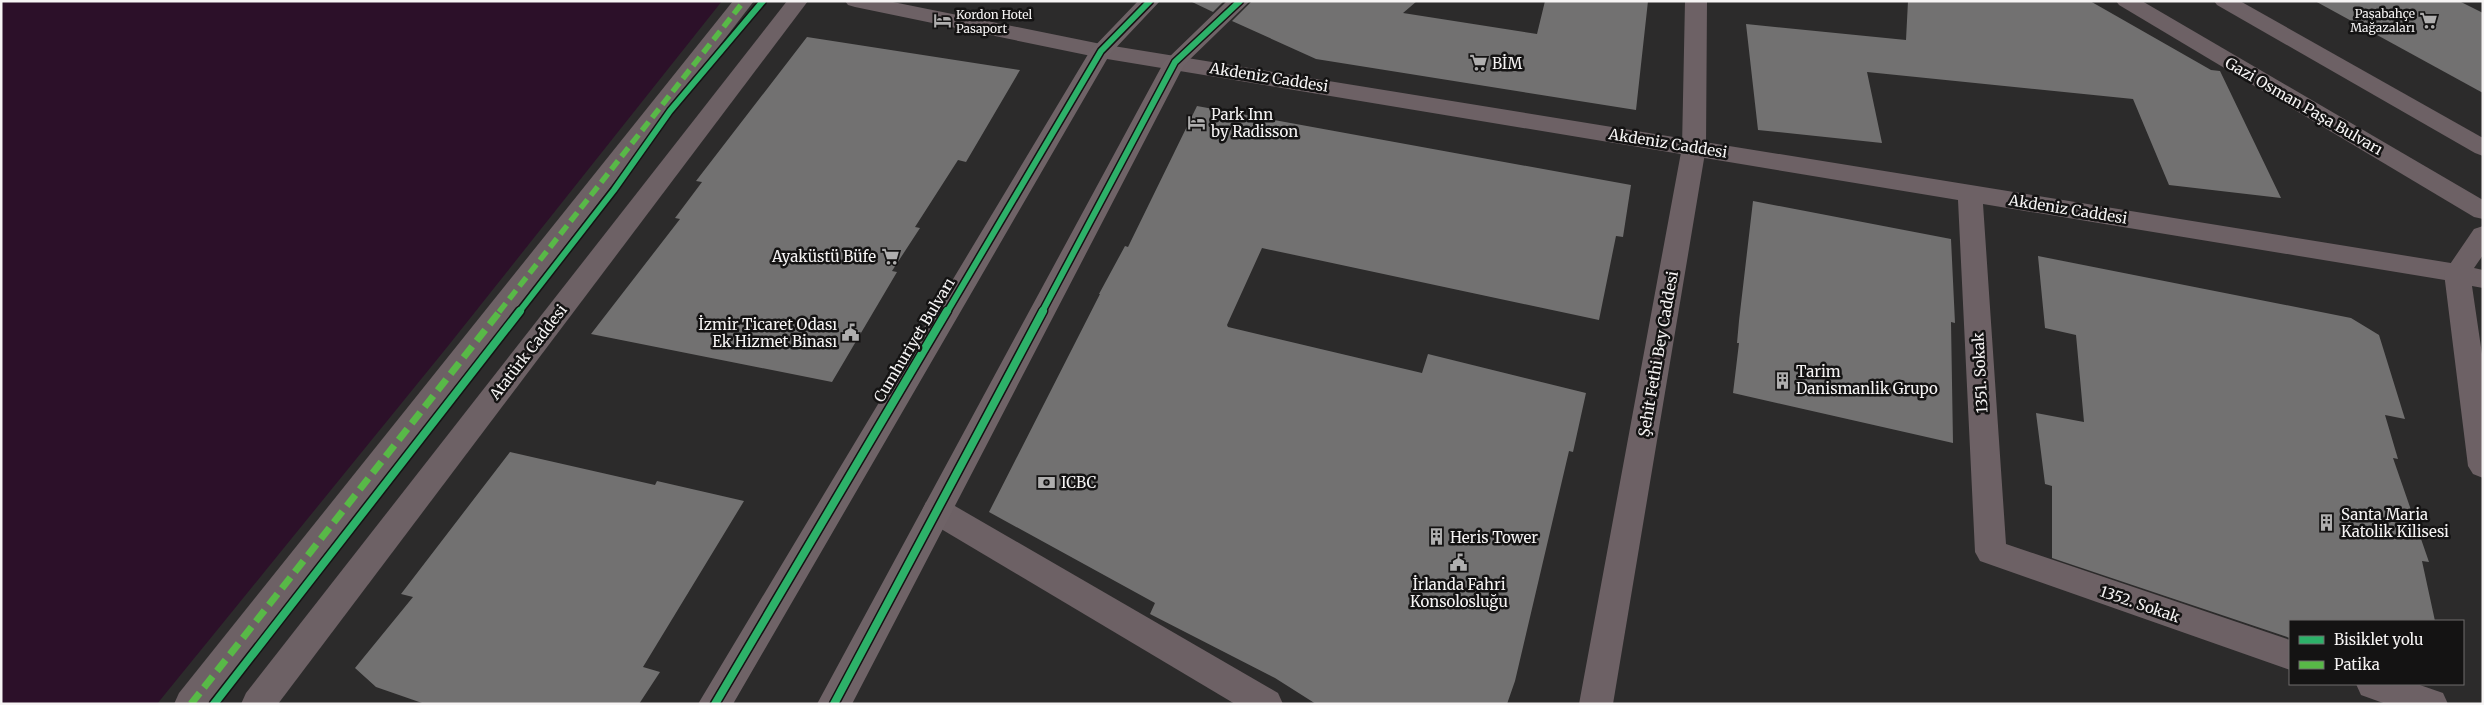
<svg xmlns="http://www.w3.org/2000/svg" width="2484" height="705" font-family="Merriweather,serif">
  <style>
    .water { fill: #2c1029 }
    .building { fill: #727171 }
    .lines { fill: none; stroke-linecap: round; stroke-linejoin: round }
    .service { fill: #6d6165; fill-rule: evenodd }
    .pedestrian { fill: #6d6165; fill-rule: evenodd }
    .minor { fill: #6d6165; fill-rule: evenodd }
    .tertiary { fill: #6d6165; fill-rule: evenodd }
    .secondary { fill: #6f6367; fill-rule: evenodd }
    .quiet-far1 { stroke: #58b947; stroke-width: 5.5; stroke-dasharray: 11 5.5; stroke-linecap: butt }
    .quiet { stroke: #58b947; stroke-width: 7; stroke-dasharray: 14 7; stroke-linecap: butt }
    .cycleway-far1-casing { stroke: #141313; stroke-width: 9 }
    .cycleway-casing { stroke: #141313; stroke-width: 11 }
    .cycleway-far1 { stroke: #2db169; stroke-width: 6 }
    .cycleway { stroke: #2db169; stroke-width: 8 }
    .labels { text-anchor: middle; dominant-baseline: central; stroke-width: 5; stroke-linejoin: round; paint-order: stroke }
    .far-poi-label { font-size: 12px; fill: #f6f4f4; stroke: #141313; text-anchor: end }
    .poi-label { font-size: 15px; fill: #f6f4f4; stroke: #141313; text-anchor: start }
    .street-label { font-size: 15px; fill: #f6f4f4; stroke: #141313 }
  </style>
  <rect width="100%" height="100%" fill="#2c2b2b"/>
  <!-- water -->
  <path class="water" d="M1,1H722L448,346L157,704H1Z"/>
  <!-- building -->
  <g class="building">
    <path d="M1190,1H1224L1213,12Z"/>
    <path d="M1252,1H1417L1403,13L1537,34L1545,1H1648L1636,110L1316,59L1232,21Z"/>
    <path d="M1908,1H2090L2211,70L2220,71L2281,198L2169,185L2133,99L1867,72L1882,143L1758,130L1746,24L1906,40Z"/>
    <path d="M2315,1H2459L2483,13V93Z"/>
    <path d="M807,37L1020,70L966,162L958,160L915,227L920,228L892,271L897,272L832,382L591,334L680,219L675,218L702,182L696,181Z"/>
    <path d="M1197,106L1631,185L1623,237L1616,236L1599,320L1262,248L1227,325L1228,327L1422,373L1428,354L1586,393L1573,452L1569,451L1515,681L1507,704H1316L1275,678L1150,614L1155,603L989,512L1100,294H1099L1125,246L1128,247Z"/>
    <path d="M1753,201L1951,239L1955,323L1951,322L1953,443L1733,393L1739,343H1737L1739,321Z"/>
    <path d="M2038,256L2351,318L2379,335L2405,419L2385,415L2398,459L2393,458L2429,562L2422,561L2435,621H2290V638L2052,558V486L2045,484L2036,413L2084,422L2076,335L2045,328Z"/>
    <path d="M510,452L655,485L657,481L744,501L643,667L660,672L639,704H425L376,687L355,668L413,597L401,594Z"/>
  </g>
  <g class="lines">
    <!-- service -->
    <path class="service" d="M937,499L948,502L1278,693L1283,704H1235L926,520L922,511L926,502Z"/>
    <!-- pedestrian -->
    <path class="pedestrian" d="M733,1H754L212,704H174L179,693Z"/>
    <!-- minor -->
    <g class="minor">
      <path d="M787,1H808L278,704H241L246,693Z"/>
      <path d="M845,1H888L1101,44L2457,264L2466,267L2470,273L2466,279L2457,282L1983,204L2006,544L2290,640V670L1980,561L1975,552L1958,200L1101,58L855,7L848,5Z"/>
      <path d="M2356,684H2417L2443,693L2448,704H2386L2361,695Z"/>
    </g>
    <!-- tertiary -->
    <g class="tertiary">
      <path d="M1685,1H1707L1706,147L1613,704H1579L1682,147Z"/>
      <path d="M2116,1H2142L2483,200V219L2474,217L2119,5Z"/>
      <path d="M2214,1H2240L2483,138V156L2475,153L2217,5Z"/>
      <path d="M2483,226V255L2474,268L2483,270V288L2472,286L2483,361V478L2473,474L2468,466L2444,273L2474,229Z"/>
    </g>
    <!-- secondary -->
    <g class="secondary">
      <path d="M1138,1H1160L1110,54L733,704H698L1090,51Z"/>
      <path d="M1227,1H1250L1184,65L852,704H817L1164,62Z"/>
    </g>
    <!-- quiet-far1 -->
    <path class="quiet-far1" d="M499,312L744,1"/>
    <!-- quiet -->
    <path class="quiet" d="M191,704L500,311"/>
    <defs>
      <g id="cycleway-far1">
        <path d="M519,312L614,190L670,111L763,1"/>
        <path d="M947,312L1101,51L1150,1"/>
        <path d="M1042,312L1175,62L1240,1"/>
      </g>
      <g id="cycleway">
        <path d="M214,704L520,311"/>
        <path d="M715,704L947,311"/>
        <path d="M834,704L1043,311"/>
      </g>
    </defs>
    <!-- cycleway-far1 casing -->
    <use href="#cycleway-far1" class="cycleway-far1-casing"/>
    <!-- cycleway casing -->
    <use href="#cycleway" class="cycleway-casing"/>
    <!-- cycleway-far1 -->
    <use href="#cycleway-far1" class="cycleway-far1"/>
    <!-- cycleway -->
    <use href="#cycleway" class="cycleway"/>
  </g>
  <!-- icons -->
  <defs>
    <symbol id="supermarket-bare" viewBox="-9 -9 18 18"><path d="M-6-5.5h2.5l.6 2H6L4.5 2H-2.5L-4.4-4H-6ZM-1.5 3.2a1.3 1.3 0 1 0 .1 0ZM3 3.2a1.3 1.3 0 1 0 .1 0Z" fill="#afaeae" stroke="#141313" stroke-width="2.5" paint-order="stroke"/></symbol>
    <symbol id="hotel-bare" viewBox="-9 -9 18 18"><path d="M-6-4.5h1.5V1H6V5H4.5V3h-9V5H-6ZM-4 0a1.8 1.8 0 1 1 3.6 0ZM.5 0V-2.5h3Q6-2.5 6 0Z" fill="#afaeae" stroke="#141313" stroke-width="2.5" paint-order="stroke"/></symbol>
    <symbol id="civic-bare" viewBox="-9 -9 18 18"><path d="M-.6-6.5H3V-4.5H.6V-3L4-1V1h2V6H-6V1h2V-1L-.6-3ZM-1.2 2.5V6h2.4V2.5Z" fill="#afaeae" stroke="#141313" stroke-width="2.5" paint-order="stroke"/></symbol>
    <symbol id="building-bare" viewBox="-9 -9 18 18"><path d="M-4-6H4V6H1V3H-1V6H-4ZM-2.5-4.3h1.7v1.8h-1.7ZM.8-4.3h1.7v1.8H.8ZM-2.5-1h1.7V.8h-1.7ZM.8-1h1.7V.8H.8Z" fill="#afaeae" stroke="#141313" stroke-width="2.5" paint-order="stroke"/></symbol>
    <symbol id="bank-bare" viewBox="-9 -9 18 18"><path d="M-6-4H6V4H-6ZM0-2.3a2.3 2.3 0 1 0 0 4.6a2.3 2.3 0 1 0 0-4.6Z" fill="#afaeae" stroke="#141313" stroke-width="2.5" paint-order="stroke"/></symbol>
  </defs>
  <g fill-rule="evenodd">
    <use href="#supermarket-bare" x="2416" y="8" width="25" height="25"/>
    <use href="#hotel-bare" x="930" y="8" width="25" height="25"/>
    <use href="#supermarket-bare" x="1466" y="50" width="25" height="25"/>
    <use href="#hotel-bare" x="1184" y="110" width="25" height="25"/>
    <use href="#supermarket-bare" x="878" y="244" width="25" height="25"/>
    <use href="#civic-bare" x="838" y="320" width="25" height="25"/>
    <use href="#building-bare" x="1770" y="368" width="25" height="25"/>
    <use href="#bank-bare" x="1034" y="470" width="25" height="25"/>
    <use href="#building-bare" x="2314" y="510" width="25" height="25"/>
    <use href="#building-bare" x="1424" y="524" width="25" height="25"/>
    <use href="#civic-bare" x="1446" y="550" width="25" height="25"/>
  </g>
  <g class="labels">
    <!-- far-poi labels -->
    <g class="far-poi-label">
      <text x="2415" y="13">Paşabahçe<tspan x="2415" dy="14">Mağazaları</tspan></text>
      <text x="956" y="14" text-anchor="start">Kordon Hotel<tspan x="956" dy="14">Pasaport</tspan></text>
    </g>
    <!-- poi labels -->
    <g class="poi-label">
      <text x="1492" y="63">BİM</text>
      <text x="1211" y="114">Park Inn<tspan x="1211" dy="17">by Radisson</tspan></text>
      <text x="876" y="256" text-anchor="end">Ayaküstü Büfe</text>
      <text x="837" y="324" text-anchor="end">İzmir Ticaret Odası<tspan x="837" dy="17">Ek Hizmet Binası</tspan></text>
      <text x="1796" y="371">Tarim<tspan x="1796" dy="17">Danismanlik Grupo</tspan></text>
      <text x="1061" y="482">ICBC</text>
      <text x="2341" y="514">Santa Maria<tspan x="2341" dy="17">Katolik Kilisesi</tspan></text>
      <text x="1450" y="537">Heris Tower</text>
      <text x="1459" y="584" text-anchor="middle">İrlanda Fahri<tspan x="1459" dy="17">Konsolosluğu</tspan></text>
    </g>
    <!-- street labels -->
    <g class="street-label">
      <text transform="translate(1269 77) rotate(9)">Akdeniz Caddesi</text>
      <text transform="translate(2304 106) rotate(30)">Gazi Osman Paşa Bulvarı</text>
      <text transform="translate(1668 143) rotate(9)">Akdeniz Caddesi</text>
      <text transform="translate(2068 209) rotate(9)">Akdeniz Caddesi</text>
      <text transform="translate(914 340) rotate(-59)">Cumhuriyet Bulvarı</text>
      <text transform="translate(528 352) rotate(-52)">Atatürk Caddesi</text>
      <text transform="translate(1658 354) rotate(-80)">Şehit Fethi Bey Caddesi</text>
      <text transform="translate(1980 373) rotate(-93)">1351. Sokak</text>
      <text transform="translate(2140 604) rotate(19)">1352. Sokak</text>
    </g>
  </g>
  <!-- border -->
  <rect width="2484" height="705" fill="none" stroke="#f6f4f4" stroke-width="5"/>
  <!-- legend -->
  <rect x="2289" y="620" width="175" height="65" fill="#141313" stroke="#6e6d6d"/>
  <rect x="2299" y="636" width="25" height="8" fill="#2db169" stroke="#6e6d6d"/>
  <text x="2334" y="645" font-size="15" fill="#f6f4f4">Bisiklet yolu</text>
  <rect x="2299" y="661" width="25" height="8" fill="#58b947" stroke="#6e6d6d"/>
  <text x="2334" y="670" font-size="15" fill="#f6f4f4">Patika</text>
</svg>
